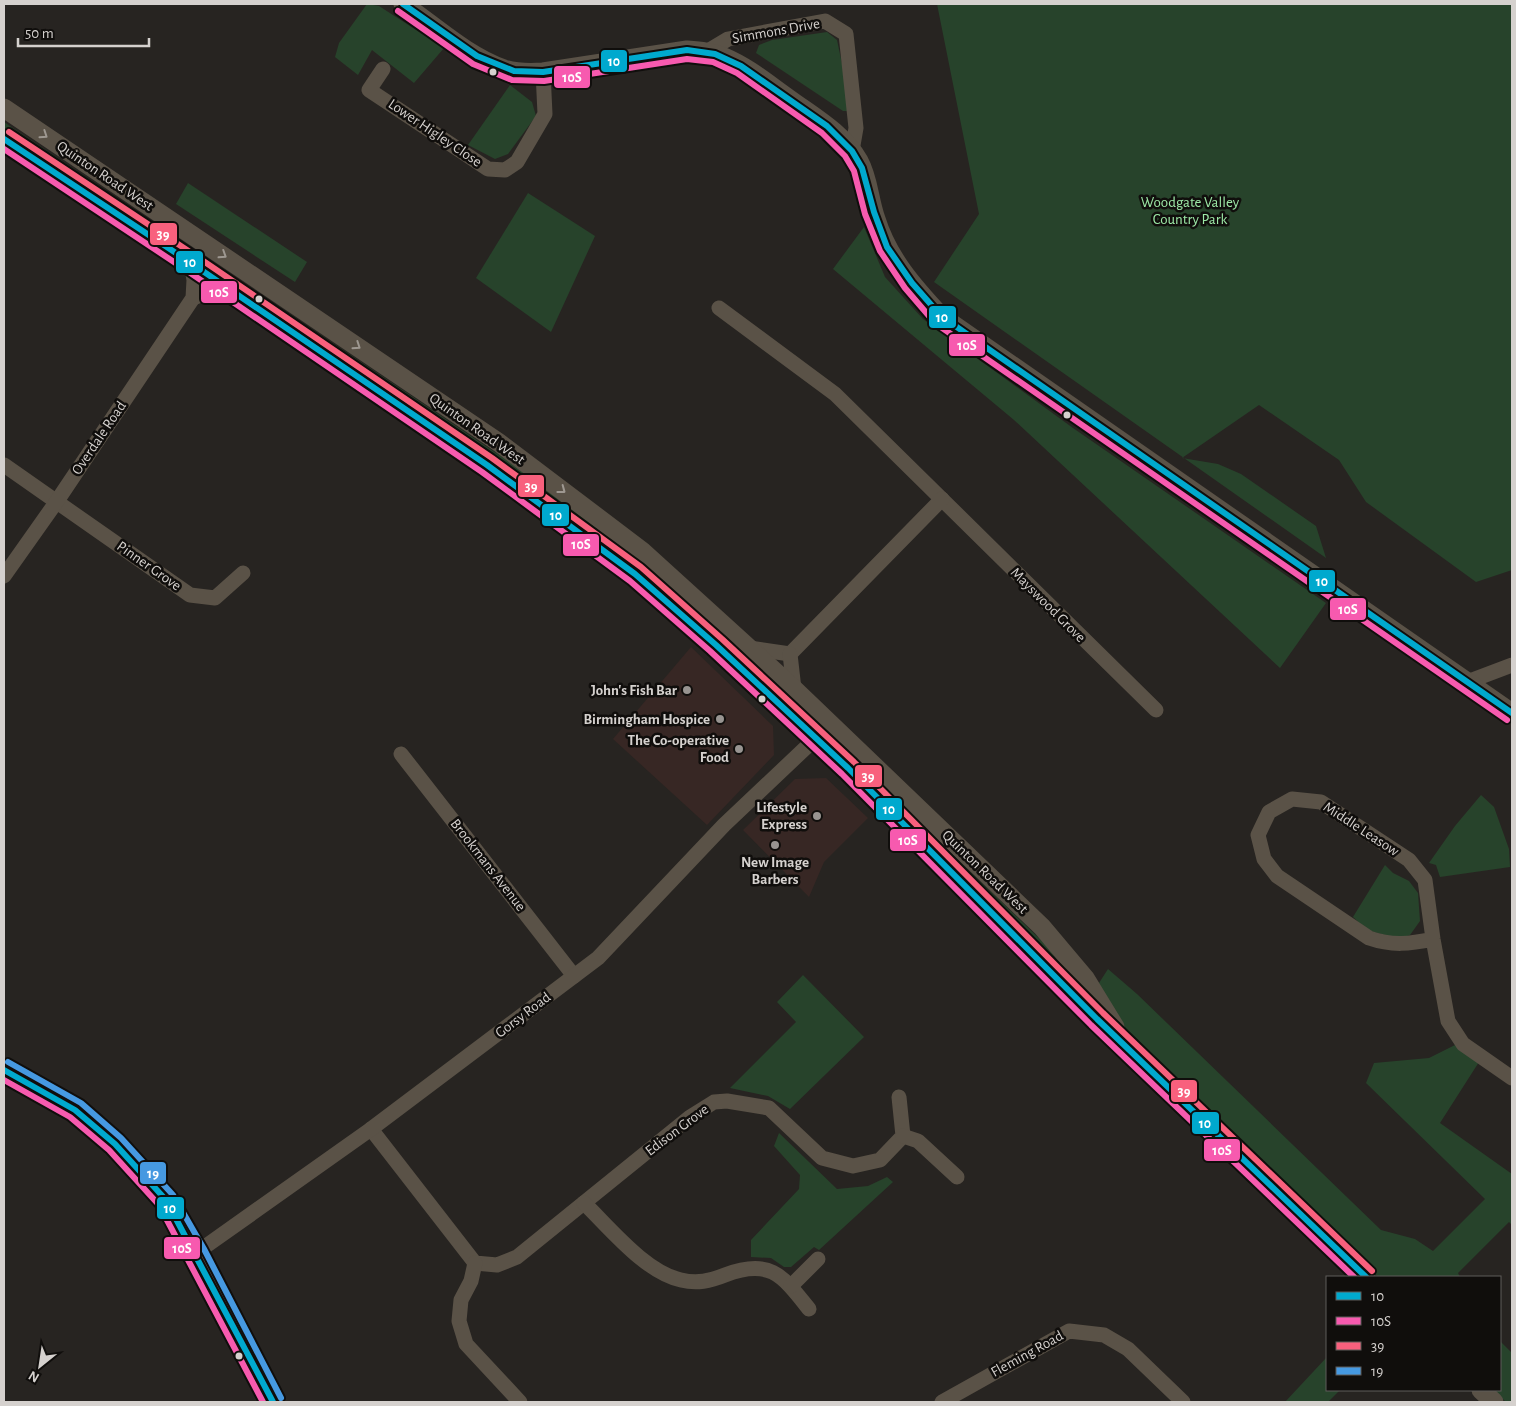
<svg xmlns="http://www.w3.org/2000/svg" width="1516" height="1406" font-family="'Alegreya Sans',sans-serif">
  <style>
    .commercial { fill: #372724 }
    .green { fill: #27432b }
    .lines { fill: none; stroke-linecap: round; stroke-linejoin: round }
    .minor { stroke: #5a5247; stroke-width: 15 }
    .tertiary { stroke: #5a5247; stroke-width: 19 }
    .bus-1-casing { stroke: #100e0c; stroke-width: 10 }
    .bus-2-casing { stroke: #100e0c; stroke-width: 10 }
    .bus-3-casing { stroke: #100e0c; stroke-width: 10 }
    .bus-4-casing { stroke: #100e0c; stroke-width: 10 }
    .bus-1 { stroke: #00a9ce; stroke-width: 6 }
    .bus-2 { stroke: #f75aaf; stroke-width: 6 }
    .bus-3 { stroke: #f8607d; stroke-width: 6 }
    .bus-4 { stroke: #4699e1; stroke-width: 6 }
    .oneway { stroke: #9e9891 }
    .bus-dot { fill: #d5d1ce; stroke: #100e0c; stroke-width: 2 }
    .poi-dot { fill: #989491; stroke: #100e0c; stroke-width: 2 }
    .labels { text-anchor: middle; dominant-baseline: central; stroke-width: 5; stroke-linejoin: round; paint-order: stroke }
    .street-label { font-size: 15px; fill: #d5d1ce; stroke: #100e0c }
    .park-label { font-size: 15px; fill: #9de9a7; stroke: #100e0c }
    .poi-label { font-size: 15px; font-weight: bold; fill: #d5d1ce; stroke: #100e0c; text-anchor: end }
    .line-badge { stroke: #100e0c; stroke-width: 2 }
    .badge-label { font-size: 14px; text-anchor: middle; font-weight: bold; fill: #fff }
  </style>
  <rect width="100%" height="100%" fill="#272421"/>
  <!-- commercial -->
  <g class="commercial">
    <path d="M691,647L773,726L774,755L707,825L613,739Z"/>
    <path d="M826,778L868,818L824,862L809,897L743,830L795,779Z"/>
  </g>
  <!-- green -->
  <g class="green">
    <path d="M367,4L379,6L444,48L414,83L372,50L358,75L335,57L339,43Z"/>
    <path d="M937,4H1512V570L1476,582L1366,502L1339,460L1259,405L1182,458L1218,464L1241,474L1316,526L1326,558L934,282L979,214Z"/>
    <path d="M827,32L837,40L848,92L847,111H843L756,53L759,45L772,40Z"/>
    <path d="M510,85L532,102L536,116L508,154L495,159L468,145Z"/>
    <path d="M4,122L186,244L185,249L4,133Z"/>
    <path d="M188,183L307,262L295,282L176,204Z"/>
    <path d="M528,193L595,236L551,332L476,278Z"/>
    <path d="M864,227L885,277L923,319L1073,428L1326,603L1280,668L1014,420L833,269Z"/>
    <path d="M245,284L554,492L631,552L721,630L716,635L241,286Z"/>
    <path d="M856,766H861L1049,948L1054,956L1048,961Z"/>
    <path d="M1481,795L1494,807L1509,849L1510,867L1440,877L1436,865L1429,863L1455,826Z"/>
    <path d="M1385,865L1393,873L1409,881L1418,893L1420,921L1410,935L1399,939L1367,930L1353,917Z"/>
    <path d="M1108,969L1137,994L1381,1230L1415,1239L1433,1251L1485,1199L1366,1083L1374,1063L1429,1058L1455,1045L1479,1062L1440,1123L1512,1174V1225L1509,1222L1458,1273L1460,1277H1378L1156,1061L1110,1011L1099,983Z"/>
    <path d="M803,975L864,1037L790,1109L768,1096L730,1088L796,1022L777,1002Z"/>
    <path d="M779,1133L837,1189L868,1186L887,1177L893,1182L819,1250L814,1247L791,1267H784L771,1258L751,1257V1240L799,1189L800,1175L774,1146Z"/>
    <path d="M1500,1341L1512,1353V1402H1506L1493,1390H1500Z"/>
    <path d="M1327,1357V1390H1340L1328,1402H1285Z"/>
  </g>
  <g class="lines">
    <!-- minor -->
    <g class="minor">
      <path d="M708,51L728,39L825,21L846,34L856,128L852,151"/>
      <path d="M383,69L369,90L488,169L505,170L517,162L545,114L543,72"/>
      <path d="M193,298L211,291L230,289"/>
      <path d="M719,308L835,394L1156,710"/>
      <path d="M4,465L190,595L215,598L243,573"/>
      <path d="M4,576L57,501L193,298L194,280L191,263"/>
      <path d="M749,648L790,654"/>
      <path d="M790,654L942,499"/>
      <path d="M790,654L794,689"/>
      <path d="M1467,682L1512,665"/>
      <path d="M401,754L574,976"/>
      <path d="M1433,939C1410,944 1392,946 1369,938L1277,876L1264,859L1258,835L1269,812L1292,799L1321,802L1409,860L1425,880L1433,939L1448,1021L1463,1044L1512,1078"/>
      <path d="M4,1070L75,1110L115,1144L166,1200L196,1253L273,1402"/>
      <path d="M371,1129L475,1263L497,1265L517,1257L690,1117L714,1102L727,1101L769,1108L822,1158L853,1166L880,1160L903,1136L899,1097"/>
      <path d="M903,1136L918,1141L957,1177"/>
      <path d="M584,1203C610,1228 645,1272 681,1280C697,1284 710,1281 725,1275C770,1258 782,1275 809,1309"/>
      <path d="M196,1253L371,1129L598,958L724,825L816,738"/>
      <path d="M475,1263L471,1281L461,1300L459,1321L466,1344L520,1402"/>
      <path d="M791,1286L818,1259"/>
      <path d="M942,1402L1069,1331L1104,1335L1128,1349L1183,1402"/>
    </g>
    <!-- tertiary -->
    <g class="tertiary">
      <path d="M403,4C435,26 467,56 504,69C517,73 530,73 543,72L687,50C701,51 712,52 724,57C748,67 768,84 788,98C814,117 843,133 859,161C869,179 869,200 876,219C888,258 914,287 941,316L1512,713"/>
      <path d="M4,108L498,442L642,551L794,689L1042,927L1085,978L1115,1027"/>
      <path d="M4,139L191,263L487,465L635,574L716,645L848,768L1097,1019L1366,1277"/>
      <path d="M1481,1390L1494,1402"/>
    </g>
    <defs>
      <g id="bus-1">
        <path d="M403,4L477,56L514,71L543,72L687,50L715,54L741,66L827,126L852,151L862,168L874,212L887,247L912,283L941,316L1512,713"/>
        <path d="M4,139L191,263L487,465L635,574L716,645L848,768L1097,1019L1366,1277"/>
        <path d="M4,1070L75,1110L115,1144L166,1200L273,1402"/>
      </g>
      <g id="bus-2">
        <path d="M398,11L473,64L512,80L544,81L687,59L713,62L737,73L822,133L845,156L854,171L865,214L880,251L905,288L935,323L1507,720"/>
        <path d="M4,149L186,270L482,472L630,581L710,651L842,774L1091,1025L1354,1277"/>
        <path d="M4,1080L70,1117L109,1150L159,1205L263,1402"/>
      </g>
      <path id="bus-3" d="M9,132L196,256L492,458L641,567L722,639L854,762L1103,1013L1372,1271"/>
      <path id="bus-4" d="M8,1062L81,1103L121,1138L173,1195L204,1249L281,1398"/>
    </defs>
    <!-- bus-1 casing -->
    <use href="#bus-1" class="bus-1-casing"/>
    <!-- bus-2 casing -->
    <use href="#bus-2" class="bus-2-casing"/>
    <!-- bus-3 casing -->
    <use href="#bus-3" class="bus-3-casing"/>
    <!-- bus-4 casing -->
    <use href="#bus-4" class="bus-4-casing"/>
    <!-- bus-1 -->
    <use href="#bus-1" class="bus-1"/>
    <!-- bus-2 -->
    <use href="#bus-2" class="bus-2"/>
    <!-- bus-3 -->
    <use href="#bus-3" class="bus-3"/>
    <!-- bus-4 -->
    <use href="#bus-4" class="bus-4"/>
  </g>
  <!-- one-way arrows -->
  <defs><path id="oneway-chevron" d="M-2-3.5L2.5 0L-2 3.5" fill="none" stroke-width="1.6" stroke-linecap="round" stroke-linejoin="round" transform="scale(1.25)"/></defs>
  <g class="oneway">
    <use href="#oneway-chevron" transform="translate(44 135) rotate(34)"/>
    <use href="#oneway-chevron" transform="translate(223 255) rotate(33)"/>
    <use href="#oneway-chevron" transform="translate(357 346) rotate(34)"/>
    <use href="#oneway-chevron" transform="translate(562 490) rotate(37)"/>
  </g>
  <!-- markers -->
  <g class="bus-dot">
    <circle cx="493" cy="72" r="4.5"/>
    <circle cx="259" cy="299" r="4.5"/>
    <circle cx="1067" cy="415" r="4.5"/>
    <circle cx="762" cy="699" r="4.5"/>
    <circle cx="239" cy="1356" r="4.5"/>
  </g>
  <g class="poi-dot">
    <circle cx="687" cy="690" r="5"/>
    <circle cx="720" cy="719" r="5"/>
    <circle cx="739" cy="749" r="5"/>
    <circle cx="817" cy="816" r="5"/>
    <circle cx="775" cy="845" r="5"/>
  </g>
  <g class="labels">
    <!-- street labels -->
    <g class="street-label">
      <text transform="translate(776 31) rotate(-10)">Simmons Drive</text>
      <text transform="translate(435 133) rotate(34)">Lower Higley Close</text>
      <text transform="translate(105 176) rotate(34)">Quinton Road West</text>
      <text transform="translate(477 429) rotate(35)">Quinton Road West</text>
      <text transform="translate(99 438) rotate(-56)">Overdale Road</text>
      <text transform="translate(149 566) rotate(35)">Pinner Grove</text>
      <text transform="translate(1048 605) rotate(45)">Mayswood Grove</text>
      <text transform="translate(1361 829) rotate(33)">Middle Leasow</text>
      <text transform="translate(488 865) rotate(52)">Brookmans Avenue</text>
      <text transform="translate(985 872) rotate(44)">Quinton Road West</text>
      <text transform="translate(523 1015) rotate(-37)">Gorsy Road</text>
      <text transform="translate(677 1130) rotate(-37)">Edison Grove</text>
      <text transform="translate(1027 1354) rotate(-29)">Fleming Road</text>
    </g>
    <!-- park labels -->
    <g class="park-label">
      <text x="1190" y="202">Woodgate Valley<tspan x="1190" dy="17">Country Park</tspan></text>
    </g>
    <!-- poi labels -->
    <g class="poi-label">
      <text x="677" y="690">John's Fish Bar</text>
      <text x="710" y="719">Birmingham Hospice</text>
      <text x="729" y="740">The Co-operative<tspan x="729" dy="17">Food</tspan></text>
      <text x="807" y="807">Lifestyle<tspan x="807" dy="17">Express</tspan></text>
      <text x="775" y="862" text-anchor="middle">New Image<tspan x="775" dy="17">Barbers</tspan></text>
    </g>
  </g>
  <g class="line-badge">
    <rect x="600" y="49" width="28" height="24" rx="5" fill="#00a9ce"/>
    <rect x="553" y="65" width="38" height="24" rx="5" fill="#f75aaf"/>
    <rect x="149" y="222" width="29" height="24" rx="5" fill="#f8607d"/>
    <rect x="175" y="250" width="29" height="24" rx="5" fill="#00a9ce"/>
    <rect x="200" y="280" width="38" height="24" rx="5" fill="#f75aaf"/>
    <rect x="928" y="305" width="29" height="24" rx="5" fill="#00a9ce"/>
    <rect x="948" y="333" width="38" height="24" rx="5" fill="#f75aaf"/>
    <rect x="517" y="474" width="28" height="24" rx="5" fill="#f8607d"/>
    <rect x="541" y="503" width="29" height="24" rx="5" fill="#00a9ce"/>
    <rect x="562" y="533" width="38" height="24" rx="5" fill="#f75aaf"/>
    <rect x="1308" y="569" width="28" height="24" rx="5" fill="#00a9ce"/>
    <rect x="1329" y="597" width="38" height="24" rx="5" fill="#f75aaf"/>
    <rect x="854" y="764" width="29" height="24" rx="5" fill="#f8607d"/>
    <rect x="875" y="797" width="28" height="24" rx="5" fill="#00a9ce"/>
    <rect x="889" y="828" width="38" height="24" rx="5" fill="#f75aaf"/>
    <rect x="1170" y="1079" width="28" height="24" rx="5" fill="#f8607d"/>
    <rect x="1191" y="1111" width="29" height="24" rx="5" fill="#00a9ce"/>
    <rect x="1203" y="1138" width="38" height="24" rx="5" fill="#f75aaf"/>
    <rect x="139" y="1161" width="28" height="24" rx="5" fill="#4699e1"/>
    <rect x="156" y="1196" width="29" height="24" rx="5" fill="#00a9ce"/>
    <rect x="163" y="1236" width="38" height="24" rx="5" fill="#f75aaf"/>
  </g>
  <g class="badge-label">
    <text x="614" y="66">10</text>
    <text x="572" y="82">10S</text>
    <text x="163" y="239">39</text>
    <text x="190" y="267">10</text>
    <text x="219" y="297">10S</text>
    <text x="942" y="322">10</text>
    <text x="967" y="350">10S</text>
    <text x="531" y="491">39</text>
    <text x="556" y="520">10</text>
    <text x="581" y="549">10S</text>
    <text x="1322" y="586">10</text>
    <text x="1348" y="614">10S</text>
    <text x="868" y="781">39</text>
    <text x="889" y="814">10</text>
    <text x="908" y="845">10S</text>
    <text x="1184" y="1096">39</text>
    <text x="1205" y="1128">10</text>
    <text x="1222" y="1155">10S</text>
    <text x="153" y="1178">19</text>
    <text x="170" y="1213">10</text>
    <text x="182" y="1253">10S</text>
  </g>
  <!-- border -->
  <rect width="1516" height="1406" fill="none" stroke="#d5d1ce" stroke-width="10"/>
  <!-- legend -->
  <rect x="1326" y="1276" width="175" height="115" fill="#100e0c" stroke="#5f5c5a"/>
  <rect x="1336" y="1292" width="25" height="8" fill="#00a9ce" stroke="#5f5c5a"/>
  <text x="1371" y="1301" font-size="15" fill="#d5d1ce">10</text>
  <rect x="1336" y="1317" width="25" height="8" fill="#f75aaf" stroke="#5f5c5a"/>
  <text x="1371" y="1326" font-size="15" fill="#d5d1ce">10S</text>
  <rect x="1336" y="1342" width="25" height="8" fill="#f8607d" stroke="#5f5c5a"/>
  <text x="1371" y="1351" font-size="15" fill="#d5d1ce">39</text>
  <rect x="1336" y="1367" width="25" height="8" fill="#4699e1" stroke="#5f5c5a"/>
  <text x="1371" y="1376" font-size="15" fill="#d5d1ce">19</text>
  <!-- north arrow -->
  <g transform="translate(40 1366) rotate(210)" stroke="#100e0c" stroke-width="4" paint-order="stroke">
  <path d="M0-4L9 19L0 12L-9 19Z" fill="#d5d1ce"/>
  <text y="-8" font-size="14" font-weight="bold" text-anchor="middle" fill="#d5d1ce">N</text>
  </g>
  <!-- scale -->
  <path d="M18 38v8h131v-8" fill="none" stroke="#d5d1ce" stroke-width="2.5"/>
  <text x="25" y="38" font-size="15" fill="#d5d1ce" stroke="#100e0c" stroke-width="4" paint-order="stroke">50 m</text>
</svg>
